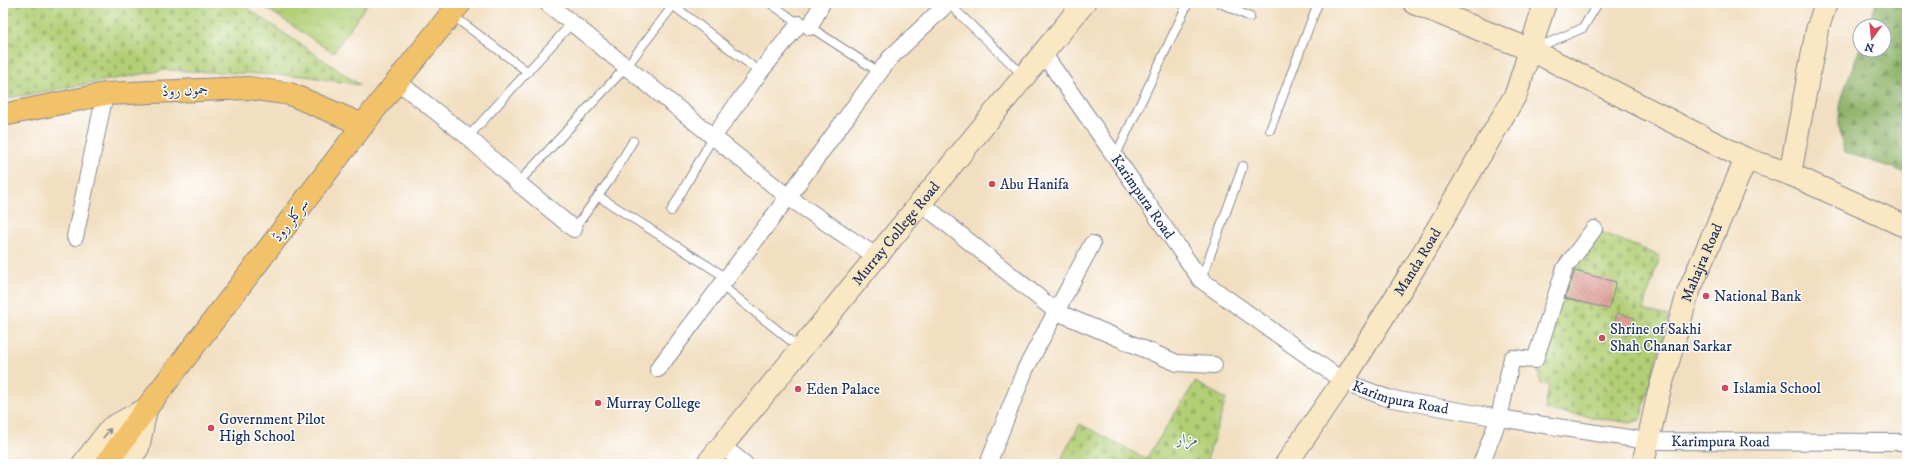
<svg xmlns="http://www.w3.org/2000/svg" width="1910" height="467" font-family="'IM FELL DW Pica',Amiri,serif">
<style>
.grass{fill:url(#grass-tufts);stroke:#667f6a}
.forest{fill:url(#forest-firs);stroke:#547062}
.cemetery{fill:url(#cemetery-stones);stroke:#667f6a}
.building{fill:url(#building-back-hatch)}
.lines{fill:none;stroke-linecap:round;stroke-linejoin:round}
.lane-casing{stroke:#868790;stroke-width:10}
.street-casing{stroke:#868790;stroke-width:18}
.secondary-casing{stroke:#868790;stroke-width:24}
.primary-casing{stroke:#868790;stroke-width:24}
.lane{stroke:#fff;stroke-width:8}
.street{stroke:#fff;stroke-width:16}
.secondary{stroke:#fae7c3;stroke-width:22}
.primary{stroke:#f2c26a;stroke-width:22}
.oneway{stroke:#8a8b90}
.poi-dot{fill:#d1495b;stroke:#fff;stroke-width:1.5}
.labels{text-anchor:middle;stroke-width:3;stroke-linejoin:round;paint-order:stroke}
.street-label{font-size:15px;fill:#1b2f5e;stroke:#fff}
.poi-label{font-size:15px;fill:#1b2f5e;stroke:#fff;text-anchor:start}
.park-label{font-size:15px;fill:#485f65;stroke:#fff}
</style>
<defs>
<pattern id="grass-tufts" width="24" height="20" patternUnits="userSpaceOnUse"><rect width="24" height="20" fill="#b2cf76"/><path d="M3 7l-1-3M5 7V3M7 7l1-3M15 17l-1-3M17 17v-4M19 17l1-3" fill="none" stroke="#98b268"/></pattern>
<pattern id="forest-firs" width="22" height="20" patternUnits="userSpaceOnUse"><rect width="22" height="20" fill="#8db267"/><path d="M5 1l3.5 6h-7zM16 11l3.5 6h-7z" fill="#729158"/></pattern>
<pattern id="cemetery-stones" width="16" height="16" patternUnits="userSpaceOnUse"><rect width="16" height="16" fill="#b2cf76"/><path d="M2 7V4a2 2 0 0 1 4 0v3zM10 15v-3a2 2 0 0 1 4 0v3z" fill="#98b268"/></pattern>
<pattern id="building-back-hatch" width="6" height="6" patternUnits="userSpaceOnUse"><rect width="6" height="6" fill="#e0a098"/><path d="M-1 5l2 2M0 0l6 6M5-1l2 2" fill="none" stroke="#b5837f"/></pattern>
</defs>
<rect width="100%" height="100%" fill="#fff"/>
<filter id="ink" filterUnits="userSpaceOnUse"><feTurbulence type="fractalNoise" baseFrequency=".025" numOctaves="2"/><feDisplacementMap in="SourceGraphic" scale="8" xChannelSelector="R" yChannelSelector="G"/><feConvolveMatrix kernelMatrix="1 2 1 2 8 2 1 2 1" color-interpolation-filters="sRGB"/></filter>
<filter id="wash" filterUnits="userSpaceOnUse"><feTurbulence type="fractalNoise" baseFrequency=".012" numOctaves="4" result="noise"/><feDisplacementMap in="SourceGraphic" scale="16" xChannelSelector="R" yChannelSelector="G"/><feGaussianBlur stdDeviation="0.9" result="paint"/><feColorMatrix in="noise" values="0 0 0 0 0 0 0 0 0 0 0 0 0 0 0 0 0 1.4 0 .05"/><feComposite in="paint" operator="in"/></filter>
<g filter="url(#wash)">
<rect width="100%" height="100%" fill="#f2dfc1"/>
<polygon class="grass" points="259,3 368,3 333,53"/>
<path class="forest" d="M1876,3h31c0,19 2,38 0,57 -2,21 -15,44 0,63v50l-62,-21c-15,-40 1,-66 15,-104v2h24v-24h-16z"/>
<g class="cemetery">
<polygon points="3,3 240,3 360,85 304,76 165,70 3,99"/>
<polygon points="1594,229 1660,256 1643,310 1669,316 1640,420 1631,423 1545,410 1549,385 1541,384 1535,360 1565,268"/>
<polygon points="1195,382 1226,399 1206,464 1060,464 1064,453 1080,424 1146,459"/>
</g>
<g id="blocks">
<g class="building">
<polygon points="1575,271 1616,282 1609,309 1565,298"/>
<polygon points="1617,313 1635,318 1631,334 1613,330"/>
</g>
</g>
</g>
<g filter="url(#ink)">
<use href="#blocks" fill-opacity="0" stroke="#868790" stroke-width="1"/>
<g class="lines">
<defs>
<g id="lane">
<polyline points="670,3 760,72"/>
<polyline points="770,3 799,24 810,27 879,72"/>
<polyline points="948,3 1024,76"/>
<polyline points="1220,3 1250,17"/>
<polyline points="452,15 528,72"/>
<polyline points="1536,48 1583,28 1598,3"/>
<polyline points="1270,130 1318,3"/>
<polyline points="468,137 572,23"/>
<polyline points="1115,157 1188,3"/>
<polyline points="518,183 626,67 675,3"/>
<polyline points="598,196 727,278"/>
<polyline points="671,211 713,137"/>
<polyline points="574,229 609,181 633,141"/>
<polyline points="1201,280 1243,166"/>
<polyline points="721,285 800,348"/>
</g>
<g id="street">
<polyline points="547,3 788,197 877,257"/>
<polyline points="810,27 822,3"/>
<path id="s1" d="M1043,53l158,227 142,101 44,17 112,20 149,23 259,1"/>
<polyline points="397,81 468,137 518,183 574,229"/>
<polyline points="713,137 760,72 799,24"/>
<polyline points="921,203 1057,312 1177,363 1214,365"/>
<polyline points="75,237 105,94"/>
<polyline points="658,369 788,197 890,58 948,3"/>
<polyline points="722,446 745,464"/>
<polyline points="988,464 1025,370 1092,244"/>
<polyline points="1481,464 1499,418 1512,358 1535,360 1565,268 1594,229"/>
</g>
<g id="secondary">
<polyline points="1414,3 1531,50 1746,159 1790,174 1907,227"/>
<polyline points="1790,174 1817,30 1826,3"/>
<polyline points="83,464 111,428 146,409"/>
<polyline points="126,464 138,448 146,409"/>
<path id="s2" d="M707,464l377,-461"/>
<path id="s3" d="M1286,464l57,-83 76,-121 97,-166 29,-91"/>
<path id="s4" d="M1643,464l15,-68 30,-103 58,-134"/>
</g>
<g id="primary">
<polyline points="3,115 105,94 249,88 290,94 363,125"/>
<polyline points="106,464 146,409 375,109 460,3"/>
</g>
</defs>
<use href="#lane" class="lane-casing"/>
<use href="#street" class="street-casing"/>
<use href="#secondary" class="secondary-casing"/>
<use href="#primary" class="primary-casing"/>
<use href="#lane" class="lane"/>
<use href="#street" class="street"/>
<use href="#secondary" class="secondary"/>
<use href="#primary" class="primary"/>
</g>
<defs><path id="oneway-shaft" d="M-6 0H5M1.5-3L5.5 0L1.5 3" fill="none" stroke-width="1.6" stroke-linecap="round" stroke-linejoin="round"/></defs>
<use class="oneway" href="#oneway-shaft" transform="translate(107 433) rotate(-51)"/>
</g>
<g class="poi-dot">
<circle cx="992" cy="184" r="4"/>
<circle cx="1706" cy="296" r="4"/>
<circle cx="1602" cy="338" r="4"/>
<circle cx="1725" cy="388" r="4"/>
<circle cx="798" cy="389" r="4"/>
<circle cx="598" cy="403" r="4"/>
<circle cx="211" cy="428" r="4"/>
</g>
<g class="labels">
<g class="street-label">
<text transform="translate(185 90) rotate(-3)" y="5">جموں روڈ</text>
<text dy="5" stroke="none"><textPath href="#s1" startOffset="175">Karimpura Road</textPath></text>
<text transform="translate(290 220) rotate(-53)" y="5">سرکلر روڈ</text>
<text dy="5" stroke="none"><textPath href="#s2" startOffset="298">Murray College Road</textPath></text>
<text dy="5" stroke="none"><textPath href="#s3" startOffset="241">Manda Road</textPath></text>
<text dy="5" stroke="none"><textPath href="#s4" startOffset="210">Mahajra Road</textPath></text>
<text dy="5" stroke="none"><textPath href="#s1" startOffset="511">Karimpura Road</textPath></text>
<text dy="5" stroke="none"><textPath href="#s1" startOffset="835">Karimpura Road</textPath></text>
</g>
<g class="poi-label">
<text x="1000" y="189">Abu Hanifa</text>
<text x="1714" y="301">National Bank</text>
<text x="1610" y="334">Shrine of Sakhi<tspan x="1610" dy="17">Shah Chanan Sarkar</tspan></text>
<text x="1733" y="393">Islamia School</text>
<text x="806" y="394">Eden Palace</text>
<text x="606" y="408">Murray College</text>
<text x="219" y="424">Government Pilot<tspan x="219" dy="17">High School</tspan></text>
</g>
<g class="park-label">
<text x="1187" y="444">مزار</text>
</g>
</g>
<rect width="1910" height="467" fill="none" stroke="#fff" stroke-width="16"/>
<g transform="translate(1872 38) rotate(195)"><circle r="19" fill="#ffffff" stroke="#a4acbf"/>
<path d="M0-3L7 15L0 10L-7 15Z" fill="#d1495b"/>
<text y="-6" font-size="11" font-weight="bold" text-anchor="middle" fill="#1b2f5e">N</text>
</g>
</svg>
